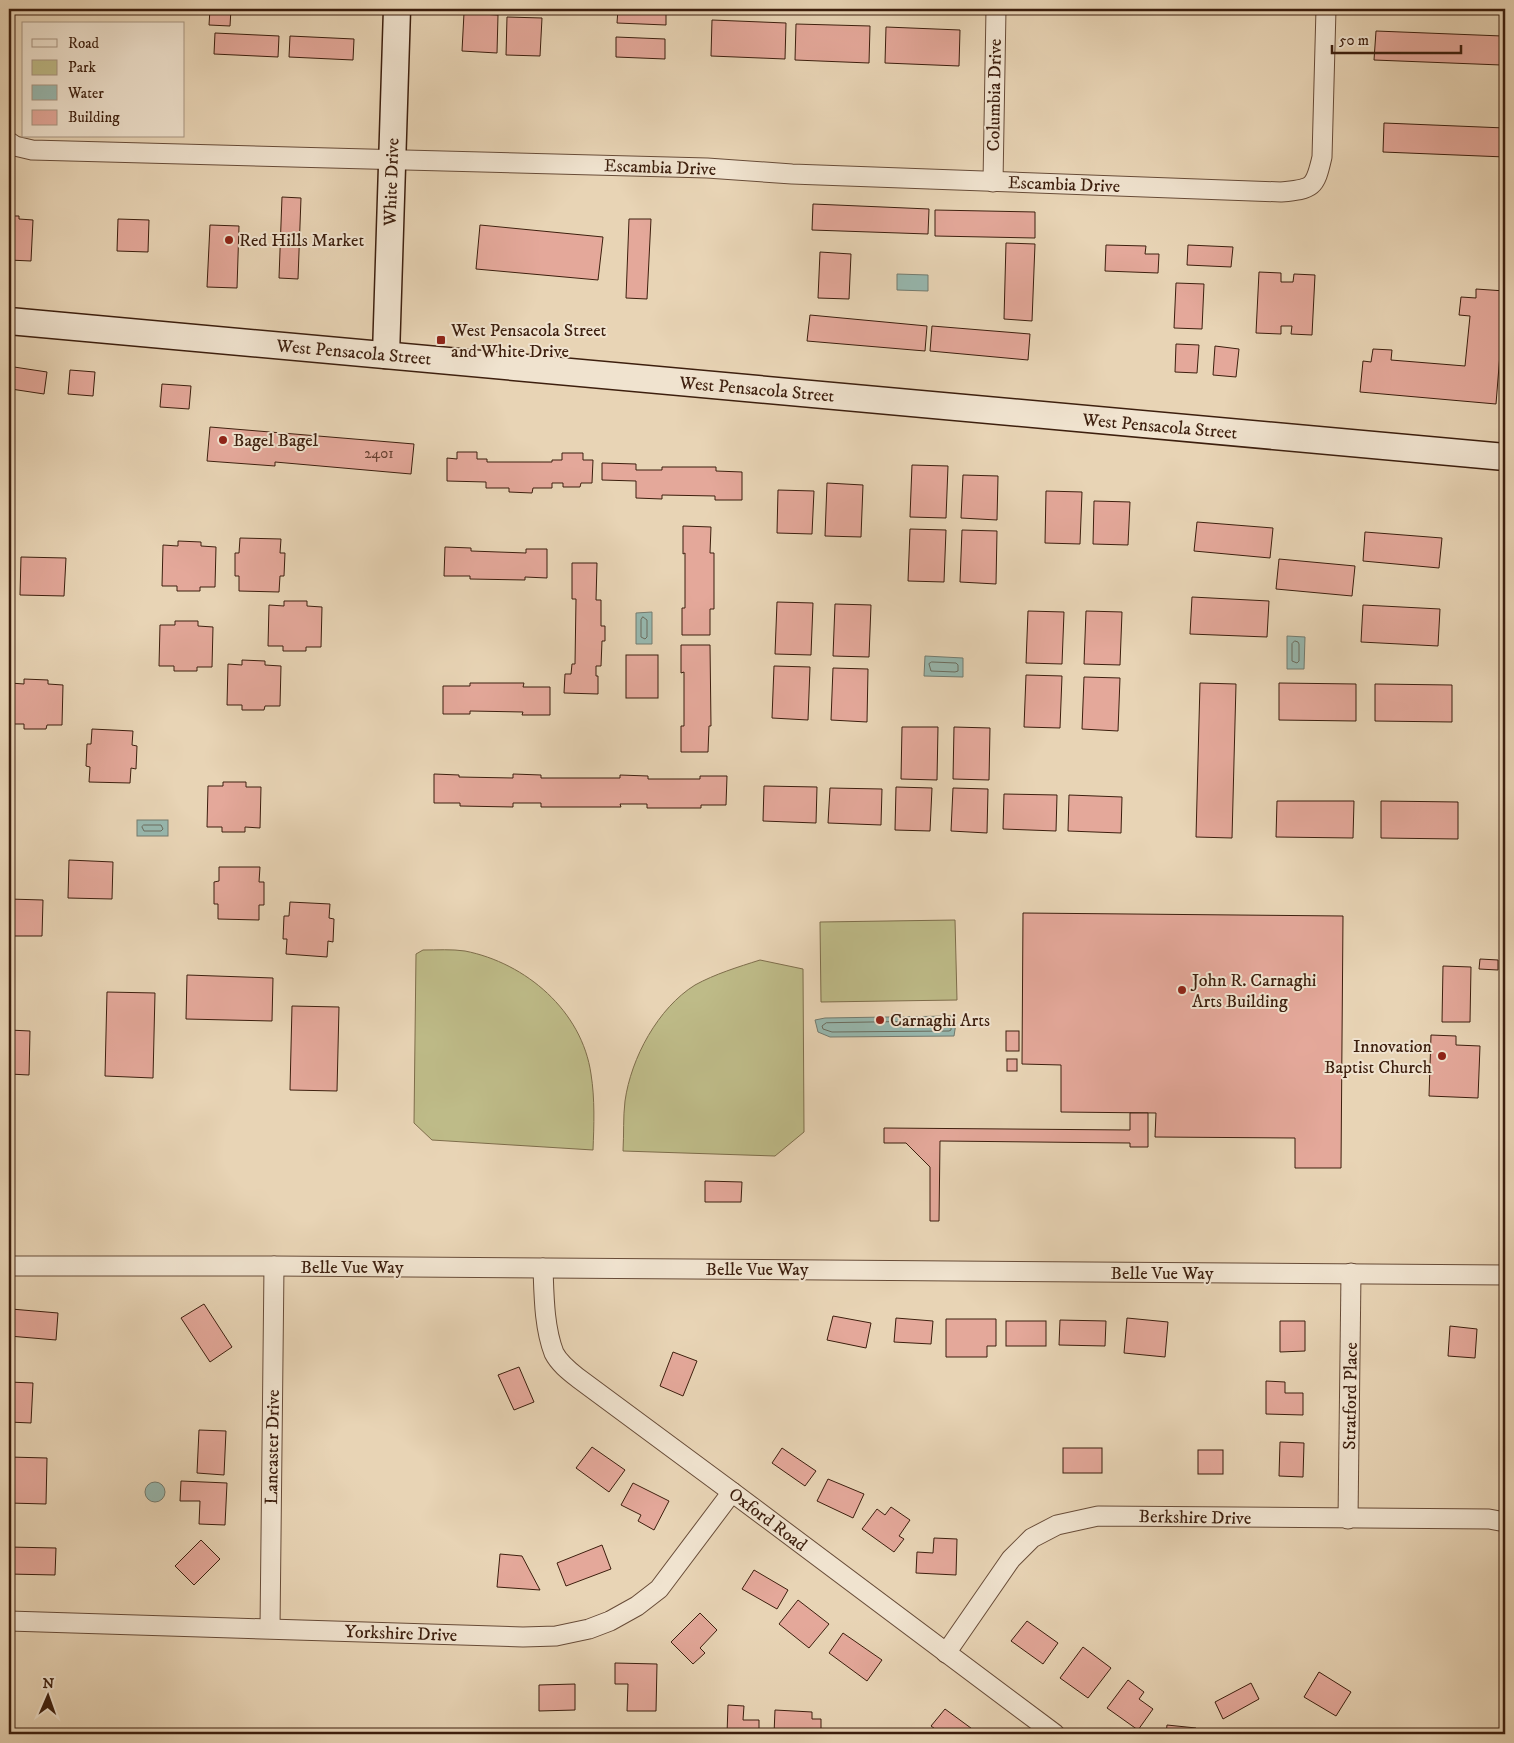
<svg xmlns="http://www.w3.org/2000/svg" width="1514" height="1743" font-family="'IM FELL DW Pica',serif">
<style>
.green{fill:#bebb88;stroke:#7e6d4b}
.water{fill:#97b8af;stroke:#737b6f}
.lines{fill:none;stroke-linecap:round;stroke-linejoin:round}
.shore{stroke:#6a6c5e;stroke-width:1}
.building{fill:#e4a89a;stroke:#3d1f0e}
.street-casing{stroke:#684c38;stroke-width:21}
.secondary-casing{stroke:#3d1f0e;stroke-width:29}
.street{stroke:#f0e3cf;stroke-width:19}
.secondary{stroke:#f0e3cf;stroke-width:26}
.poi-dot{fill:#8f2418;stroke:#f0e3cf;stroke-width:2}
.labels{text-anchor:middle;stroke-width:4;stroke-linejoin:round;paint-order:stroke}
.number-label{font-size:15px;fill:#674131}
.street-label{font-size:18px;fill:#3d1f0e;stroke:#f0e3cf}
.poi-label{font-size:18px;fill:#3d1f0e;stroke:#f0e3cf;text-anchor:start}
</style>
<rect width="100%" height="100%" fill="#e8d4b5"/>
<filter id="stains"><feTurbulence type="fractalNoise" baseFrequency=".004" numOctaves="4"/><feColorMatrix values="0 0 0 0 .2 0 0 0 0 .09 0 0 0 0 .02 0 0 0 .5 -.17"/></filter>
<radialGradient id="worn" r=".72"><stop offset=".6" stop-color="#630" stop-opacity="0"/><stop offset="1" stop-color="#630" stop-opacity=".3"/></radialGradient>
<g class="green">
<polygon points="955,920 957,1000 821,1002 820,922"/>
<path d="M423,950c14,0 29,-1 42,1 61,12 117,60 126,123 4,25 3,51 2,76l-161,-10 -18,-17 2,-169z"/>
<path d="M760,960l43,9 1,163 -29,24 -152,-5c1,-17 0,-34 2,-50 6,-43 33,-93 70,-116 20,-11 43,-18 65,-25z"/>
</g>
<g class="water">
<polygon points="897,274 928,275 928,291 897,290"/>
<polygon points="652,612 652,644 636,644 636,613"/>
<polygon points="1287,636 1305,637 1304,669 1287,669"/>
<polygon points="925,656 963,658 963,677 924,676"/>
<rect x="137" y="820" width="31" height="16"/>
<polygon points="951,1016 956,1023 954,1036 830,1037 818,1032 815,1020 825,1018"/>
<circle cx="155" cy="1492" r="10"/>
</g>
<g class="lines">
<g class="shore">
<polygon points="643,617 647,620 647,637 645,639 641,637 641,620"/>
<polygon points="1295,641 1298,642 1299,644 1299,661 1297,663 1292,661 1292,644"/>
<polygon points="932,662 956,663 958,665 958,671 955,672 931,671 929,664"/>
<polygon points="144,825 161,825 163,829 161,831 144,831 142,827"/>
<polygon points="947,1021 951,1025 951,1030 949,1031 832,1032 823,1029 822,1026 826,1023"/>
</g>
</g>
<g class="building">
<polygon points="210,9 231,9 230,26 209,25"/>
<polygon points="618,9 666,9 666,25 617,23"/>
<polygon points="464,13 498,15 497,53 462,51"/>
<polygon points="507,17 542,18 540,56 506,55"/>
<polygon points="712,20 786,23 785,59 711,56"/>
<polygon points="796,24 870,26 869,63 795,60"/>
<polygon points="886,27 960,30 959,66 885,63"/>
<polygon points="1376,31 1502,36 1501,65 1374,60"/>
<polygon points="215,33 279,36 278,57 214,54"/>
<polygon points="290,36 354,39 353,60 289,57"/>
<polygon points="616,37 665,39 665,59 616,57"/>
<polygon points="1384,123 1505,128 1505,157 1383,152"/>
<polygon points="282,197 301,198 298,279 279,278"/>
<polygon points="813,204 929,209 928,234 812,230"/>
<polygon points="935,210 1035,212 1035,238 935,236"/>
<polygon points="9,216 19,216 19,219 33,220 31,261 9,260"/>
<polygon points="118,219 149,220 148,252 117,251"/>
<polygon points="629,219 651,219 647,299 626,298"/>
<polygon points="210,225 239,226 237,288 207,287"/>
<polygon points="480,225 603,237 598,280 476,269"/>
<polygon points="1006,243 1035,244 1032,321 1004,319"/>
<polygon points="1106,245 1146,246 1145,254 1159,254 1158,273 1105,271"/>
<polygon points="1188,245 1233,247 1231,267 1187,265"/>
<polygon points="820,252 851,254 849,299 818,298"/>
<polygon points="1259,272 1281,273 1281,282 1293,282 1294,274 1315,275 1312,335 1291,334 1292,326 1281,326 1281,334 1256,333"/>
<polygon points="1176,283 1204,284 1202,329 1174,328"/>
<polygon points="1476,289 1505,291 1496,404 1360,392 1363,361 1371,362 1373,349 1392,350 1391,360 1465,366 1470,316 1459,315 1461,297 1476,298"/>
<polygon points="810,315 927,326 925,351 807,341"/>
<polygon points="932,326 1030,334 1028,360 930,351"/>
<polygon points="1176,344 1199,345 1197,373 1175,372"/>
<polygon points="1215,346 1239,349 1236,377 1213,375"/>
<polygon points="14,367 47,372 44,394 11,389"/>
<polygon points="70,370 95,372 93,396 68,394"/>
<polygon points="162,384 191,386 189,409 160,407"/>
<polygon points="210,427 414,444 411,474 275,462 275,466 207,461"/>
<polygon points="457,452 477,452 477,459 487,459 487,462 552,462 552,460 562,460 562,453 583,453 583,460 593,460 592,483 581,483 580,487 563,487 563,483 552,483 552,488 533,488 532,493 509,492 509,488 486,488 486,482 447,481 447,458 457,459"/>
<polygon points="602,463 636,464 636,470 662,470 662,467 716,467 716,471 742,472 742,500 715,500 715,496 662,495 662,499 636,498 636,481 602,480"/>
<polygon points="912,465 948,466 946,518 910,517"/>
<polygon points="963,475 998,476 997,520 961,518"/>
<polygon points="827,483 863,485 861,537 825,536"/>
<polygon points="778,490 814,491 812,534 777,533"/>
<polygon points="1046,491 1082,492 1080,544 1045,543"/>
<polygon points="1094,501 1130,502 1128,545 1093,544"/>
<polygon points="1197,522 1273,528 1270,558 1194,551"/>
<polygon points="683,526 711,527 710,553 714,553 714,609 710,609 710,635 682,635 682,608 685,608 685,553 683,554"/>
<polygon points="910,529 946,530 944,582 908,581"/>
<polygon points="962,530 997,531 996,584 960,582"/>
<polygon points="1365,532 1442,538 1439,568 1363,561"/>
<polygon points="240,538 281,539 280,553 285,553 284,576 280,576 279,592 239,591 239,576 235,576 235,553 239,553"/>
<polygon points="178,541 201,542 201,546 216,547 215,587 200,587 200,591 177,591 177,586 162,586 163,545 178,546"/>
<polygon points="445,547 471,548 471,551 526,553 526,549 547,549 547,578 525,577 525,580 470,579 470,576 444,576"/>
<polygon points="21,557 66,558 64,596 20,595"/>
<polygon points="1279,559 1355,566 1352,596 1276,589"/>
<polygon points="572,563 597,563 596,600 601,600 601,626 605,626 605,641 602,641 601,666 596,666 596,676 598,676 598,694 564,693 565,674 571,674 572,664 575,664 576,599 572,599"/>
<polygon points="1192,597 1269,601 1267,637 1190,634"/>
<polygon points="284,601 307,601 307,606 322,607 321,647 306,647 306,651 283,651 283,646 268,646 269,605 284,606"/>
<polygon points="777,602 813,603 811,655 775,654"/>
<polygon points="835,604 871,605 869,657 833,656"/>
<polygon points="1363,605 1440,609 1438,646 1361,642"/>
<polygon points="1028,611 1064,612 1062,664 1026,663"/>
<polygon points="1086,611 1122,612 1120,665 1084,664"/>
<polygon points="175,621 198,621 198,626 213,627 212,667 197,667 197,671 174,671 174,666 159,666 160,625 175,625"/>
<polygon points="681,645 710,645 711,726 709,726 708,752 681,752 681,726 684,726 684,672 681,673"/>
<rect x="626" y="655" width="32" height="43"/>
<polygon points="242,660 265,661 265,665 281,666 280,706 265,706 264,710 242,710 242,705 227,705 228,664 242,665"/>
<polygon points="774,666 810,667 808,720 772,718"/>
<polygon points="833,668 868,669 867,722 831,720"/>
<polygon points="1026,675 1062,676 1060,728 1024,727"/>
<polygon points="1084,677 1120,678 1118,731 1082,729"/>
<polygon points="24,679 48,680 48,684 63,685 62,725 47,725 46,729 24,729 24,724 9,724 10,683 24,684"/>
<polygon points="470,683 524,683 523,687 550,687 550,715 522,715 523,712 470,711 470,714 443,714 443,686 470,686"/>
<polygon points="1200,683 1236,684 1232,838 1196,837"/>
<polygon points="1279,683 1356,684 1356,721 1279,720"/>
<polygon points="1375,684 1452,685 1452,722 1375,721"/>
<polygon points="902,727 938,727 937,780 901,779"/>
<polygon points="954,727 990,728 989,780 953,779"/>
<polygon points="92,729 133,731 132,745 137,746 136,769 131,768 130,783 89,782 90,767 86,766 87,744 91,744"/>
<polygon points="434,774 459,775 459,777 513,778 513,774 541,775 541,778 620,778 620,775 648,776 648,779 700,779 700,776 727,776 726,805 701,805 701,808 647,808 647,804 620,804 621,807 541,807 541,803 513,803 513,807 460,806 460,803 434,803"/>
<polygon points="223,782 246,782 246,787 261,787 260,828 245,827 245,832 222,832 222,827 207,827 208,786 223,786"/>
<polygon points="764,786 817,787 816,823 763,821"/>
<polygon points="896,787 932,788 930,831 895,830"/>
<polygon points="830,788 882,789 881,825 828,823"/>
<polygon points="953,788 988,789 987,833 951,831"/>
<polygon points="1004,794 1057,795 1056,831 1003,829"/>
<polygon points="1069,795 1122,797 1121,833 1068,831"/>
<polygon points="1277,801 1354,801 1353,838 1276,837"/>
<polygon points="1381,801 1458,802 1458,839 1381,838"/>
<polygon points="69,860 113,862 112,899 68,898"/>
<polygon points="219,867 260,867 259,882 264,882 264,905 259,905 259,920 218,919 218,904 214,904 214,882 219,881"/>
<polygon points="9,899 43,900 42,936 9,936"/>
<polygon points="290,902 330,904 329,918 334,919 333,942 328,941 327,957 286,954 287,939 283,939 284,916 289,916"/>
<polygon points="1023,913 1343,916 1341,1168 1295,1168 1295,1138 1155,1137 1156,1113 1061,1112 1061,1065 1022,1064"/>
<polygon points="1480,959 1498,960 1498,970 1479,969"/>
<polygon points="1443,966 1471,967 1470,1022 1442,1022"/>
<polygon points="187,975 273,978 272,1021 186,1019"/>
<polygon points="107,992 155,993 153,1078 105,1076"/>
<polygon points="292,1006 339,1007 337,1091 290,1090"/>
<polygon points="9,1030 30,1031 29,1075 9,1074"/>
<rect x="1006" y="1031" width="13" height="20"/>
<polygon points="1431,1035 1456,1036 1456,1045 1480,1046 1478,1098 1429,1096"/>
<rect x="1007" y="1059" width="10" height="12"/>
<polygon points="1130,1113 1148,1113 1148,1147 1130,1147 1130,1143 940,1141 939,1221 930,1221 930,1167 906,1143 884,1143 884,1128 1130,1130"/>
<polygon points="705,1181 742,1182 741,1202 705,1202"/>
<polygon points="204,1304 232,1347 210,1362 181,1318"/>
<polygon points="11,1309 58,1313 56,1340 9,1336"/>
<polygon points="833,1316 871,1323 866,1348 827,1340"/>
<polygon points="896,1318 933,1321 931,1344 894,1342"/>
<polygon points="1127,1318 1168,1322 1165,1357 1124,1353"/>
<polygon points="946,1319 996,1319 996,1346 987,1346 987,1357 946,1357"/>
<polygon points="1060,1320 1106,1321 1105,1346 1059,1345"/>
<rect x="1006" y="1321" width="40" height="25"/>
<polygon points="1280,1321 1305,1321 1305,1351 1280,1352"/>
<polygon points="1450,1326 1477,1329 1475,1358 1448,1356"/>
<polygon points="673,1352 697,1361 683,1396 660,1386"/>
<polygon points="519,1367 534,1402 514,1410 498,1375"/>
<polygon points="1266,1381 1285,1382 1285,1393 1303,1393 1303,1415 1266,1414"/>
<polygon points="9,1382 33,1383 31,1423 9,1422"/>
<polygon points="199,1430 226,1431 224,1475 197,1473"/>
<polygon points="1280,1442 1304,1443 1303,1477 1279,1476"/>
<polygon points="592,1447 625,1470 609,1492 576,1468"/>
<polygon points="782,1448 816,1471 805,1486 772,1463"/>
<rect x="1063" y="1448" width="39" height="25"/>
<rect x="1198" y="1450" width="25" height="24"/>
<polygon points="9,1457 47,1458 46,1504 9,1503"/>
<polygon points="828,1479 864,1494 853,1518 817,1501"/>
<polygon points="181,1481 227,1483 225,1525 199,1524 200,1501 180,1501"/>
<polygon points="633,1483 669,1501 654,1530 638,1521 641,1515 621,1505"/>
<polygon points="891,1507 910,1520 899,1536 904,1539 894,1552 862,1529 877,1509 885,1515"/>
<polygon points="934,1538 957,1539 956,1575 916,1573 917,1552 933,1553"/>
<polygon points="201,1540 220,1559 194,1585 175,1566"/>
<polygon points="602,1545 611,1569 566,1586 557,1563"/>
<polygon points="9,1547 56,1548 55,1575 9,1574"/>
<polygon points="500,1554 522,1556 540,1590 497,1587"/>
<polygon points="754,1570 788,1590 777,1609 742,1589"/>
<polygon points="798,1600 829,1624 809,1648 779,1624"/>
<polygon points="700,1613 717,1630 700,1648 705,1653 693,1664 671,1642"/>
<polygon points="1027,1621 1058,1643 1043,1664 1011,1641"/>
<polygon points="843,1633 882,1660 867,1681 829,1653"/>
<polygon points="1083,1647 1111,1668 1088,1698 1060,1678"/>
<polygon points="615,1663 657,1664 656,1711 627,1711 628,1684 615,1684"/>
<polygon points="1319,1672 1351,1692 1336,1716 1304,1697"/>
<polygon points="1128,1680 1144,1692 1139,1699 1153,1709 1138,1730 1107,1708"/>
<polygon points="1251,1683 1259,1699 1223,1719 1215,1702"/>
<polygon points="575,1684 575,1710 539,1711 539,1685"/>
<polygon points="728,1705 744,1706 743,1720 759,1720 759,1734 727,1734"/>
<polygon points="945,1709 979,1734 942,1734 931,1726"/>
<polygon points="775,1710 812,1712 812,1719 821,1719 821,1734 774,1734"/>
<polygon points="1167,1725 1196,1728 1196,1734 1166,1734"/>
</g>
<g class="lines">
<defs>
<g id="street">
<path d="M9,142l6,4 17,4 675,18 85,6 489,18c32,-3 34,-4 41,-35l4,-148"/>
<polyline points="993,182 996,9"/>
<polyline points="9,1266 274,1266 1505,1275"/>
<path d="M543,1268c1,27 1,59 11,85 5,10 15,18 24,25l154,114 323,242"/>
<polyline points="1348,1519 1351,1273"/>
<polyline points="9,1621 523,1637 556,1636 589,1629 610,1621 637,1606 659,1589 732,1492"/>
<polyline points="270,1628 274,1266"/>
<polyline points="946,1653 1011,1559 1032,1538 1057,1525 1098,1516 1489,1519 1505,1522"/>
</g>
<g id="secondary">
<polyline points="9,321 1505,457"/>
<polyline points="386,355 397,9"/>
</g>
</defs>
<use href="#street" class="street-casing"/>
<use href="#secondary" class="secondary-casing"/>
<use href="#street" class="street"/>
<use href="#secondary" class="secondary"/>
</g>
<g class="poi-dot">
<circle cx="229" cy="240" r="5"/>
<rect x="436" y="335" width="10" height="10" rx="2.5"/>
<circle cx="223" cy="440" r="5"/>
<circle cx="1182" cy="990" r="5"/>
<circle cx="880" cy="1020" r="5"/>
<circle cx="1442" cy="1056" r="5"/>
</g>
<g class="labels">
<g class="number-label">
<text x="379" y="458">2401</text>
</g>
<g class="street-label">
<text transform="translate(994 95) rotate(-89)" y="6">Columbia Drive</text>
<text transform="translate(660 167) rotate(2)" y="6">Escambia Drive</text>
<text transform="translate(391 182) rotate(-88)" y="6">White Drive</text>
<text transform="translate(1064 184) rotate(2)" y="6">Escambia Drive</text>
<text transform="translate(354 352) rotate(5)" y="6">West Pensacola Street</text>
<text transform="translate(757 389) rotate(5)" y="6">West Pensacola Street</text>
<text transform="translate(1160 426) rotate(5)" y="6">West Pensacola Street</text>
<text x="352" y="1273">Belle Vue Way</text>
<text x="757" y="1275">Belle Vue Way</text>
<text x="1162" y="1279">Belle Vue Way</text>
<text transform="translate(1350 1396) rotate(-89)" y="6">Stratford Place</text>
<text transform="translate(272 1447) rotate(-89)" y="6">Lancaster Drive</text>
<text transform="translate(1195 1517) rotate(1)" y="6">Berkshire Drive</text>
<text transform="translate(768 1519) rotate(37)" y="6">Oxford Road</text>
<text transform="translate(401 1633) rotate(2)" y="6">Yorkshire Drive</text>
</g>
<g class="poi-label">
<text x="239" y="246">Red Hills Market</text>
<text x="451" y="336">West Pensacola Street<tspan x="451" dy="21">and White Drive</tspan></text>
<text x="233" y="446">Bagel Bagel</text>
<text x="1192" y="986">John R. Carnaghi<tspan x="1192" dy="21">Arts Building</tspan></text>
<text x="890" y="1026">Carnaghi Arts</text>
<text x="1432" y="1052" text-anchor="end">Innovation<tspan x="1432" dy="21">Baptist Church</tspan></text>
</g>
</g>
<rect width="1514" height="1743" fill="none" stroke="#e8d4b5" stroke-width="30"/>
<rect x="10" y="10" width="1494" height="1723" fill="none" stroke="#3d1f0e" stroke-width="2.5"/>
<rect x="15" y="15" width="1484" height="1713" fill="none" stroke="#3d1f0e"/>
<rect x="22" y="22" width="162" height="115" fill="#f0e3cf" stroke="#a89582"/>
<rect x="32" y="39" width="25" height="8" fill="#f0e3cf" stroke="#a89582"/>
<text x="68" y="48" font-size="15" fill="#3d1f0e">Road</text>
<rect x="32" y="60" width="25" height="15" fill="#bebb88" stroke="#a89582"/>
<text x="68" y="72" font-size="15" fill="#3d1f0e">Park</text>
<rect x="32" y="85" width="25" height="15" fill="#97b8af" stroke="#a89582"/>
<text x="68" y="98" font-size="15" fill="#3d1f0e">Water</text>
<rect x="32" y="110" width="25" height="15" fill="#e4a89a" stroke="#a89582"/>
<text x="68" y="122" font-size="15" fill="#3d1f0e">Building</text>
<g transform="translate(48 1696) rotate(2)" stroke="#f0e3cf" stroke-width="4" paint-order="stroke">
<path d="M0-4L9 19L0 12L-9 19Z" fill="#3d1f0e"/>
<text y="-8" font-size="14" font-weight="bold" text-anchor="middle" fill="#3d1f0e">N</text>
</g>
<path d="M1332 45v8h129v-8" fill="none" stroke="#3d1f0e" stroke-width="2.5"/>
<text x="1339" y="45" font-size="15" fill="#3d1f0e" stroke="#f0e3cf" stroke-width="4" paint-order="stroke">50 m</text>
<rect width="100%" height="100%" filter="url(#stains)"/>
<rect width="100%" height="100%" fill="url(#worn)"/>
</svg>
